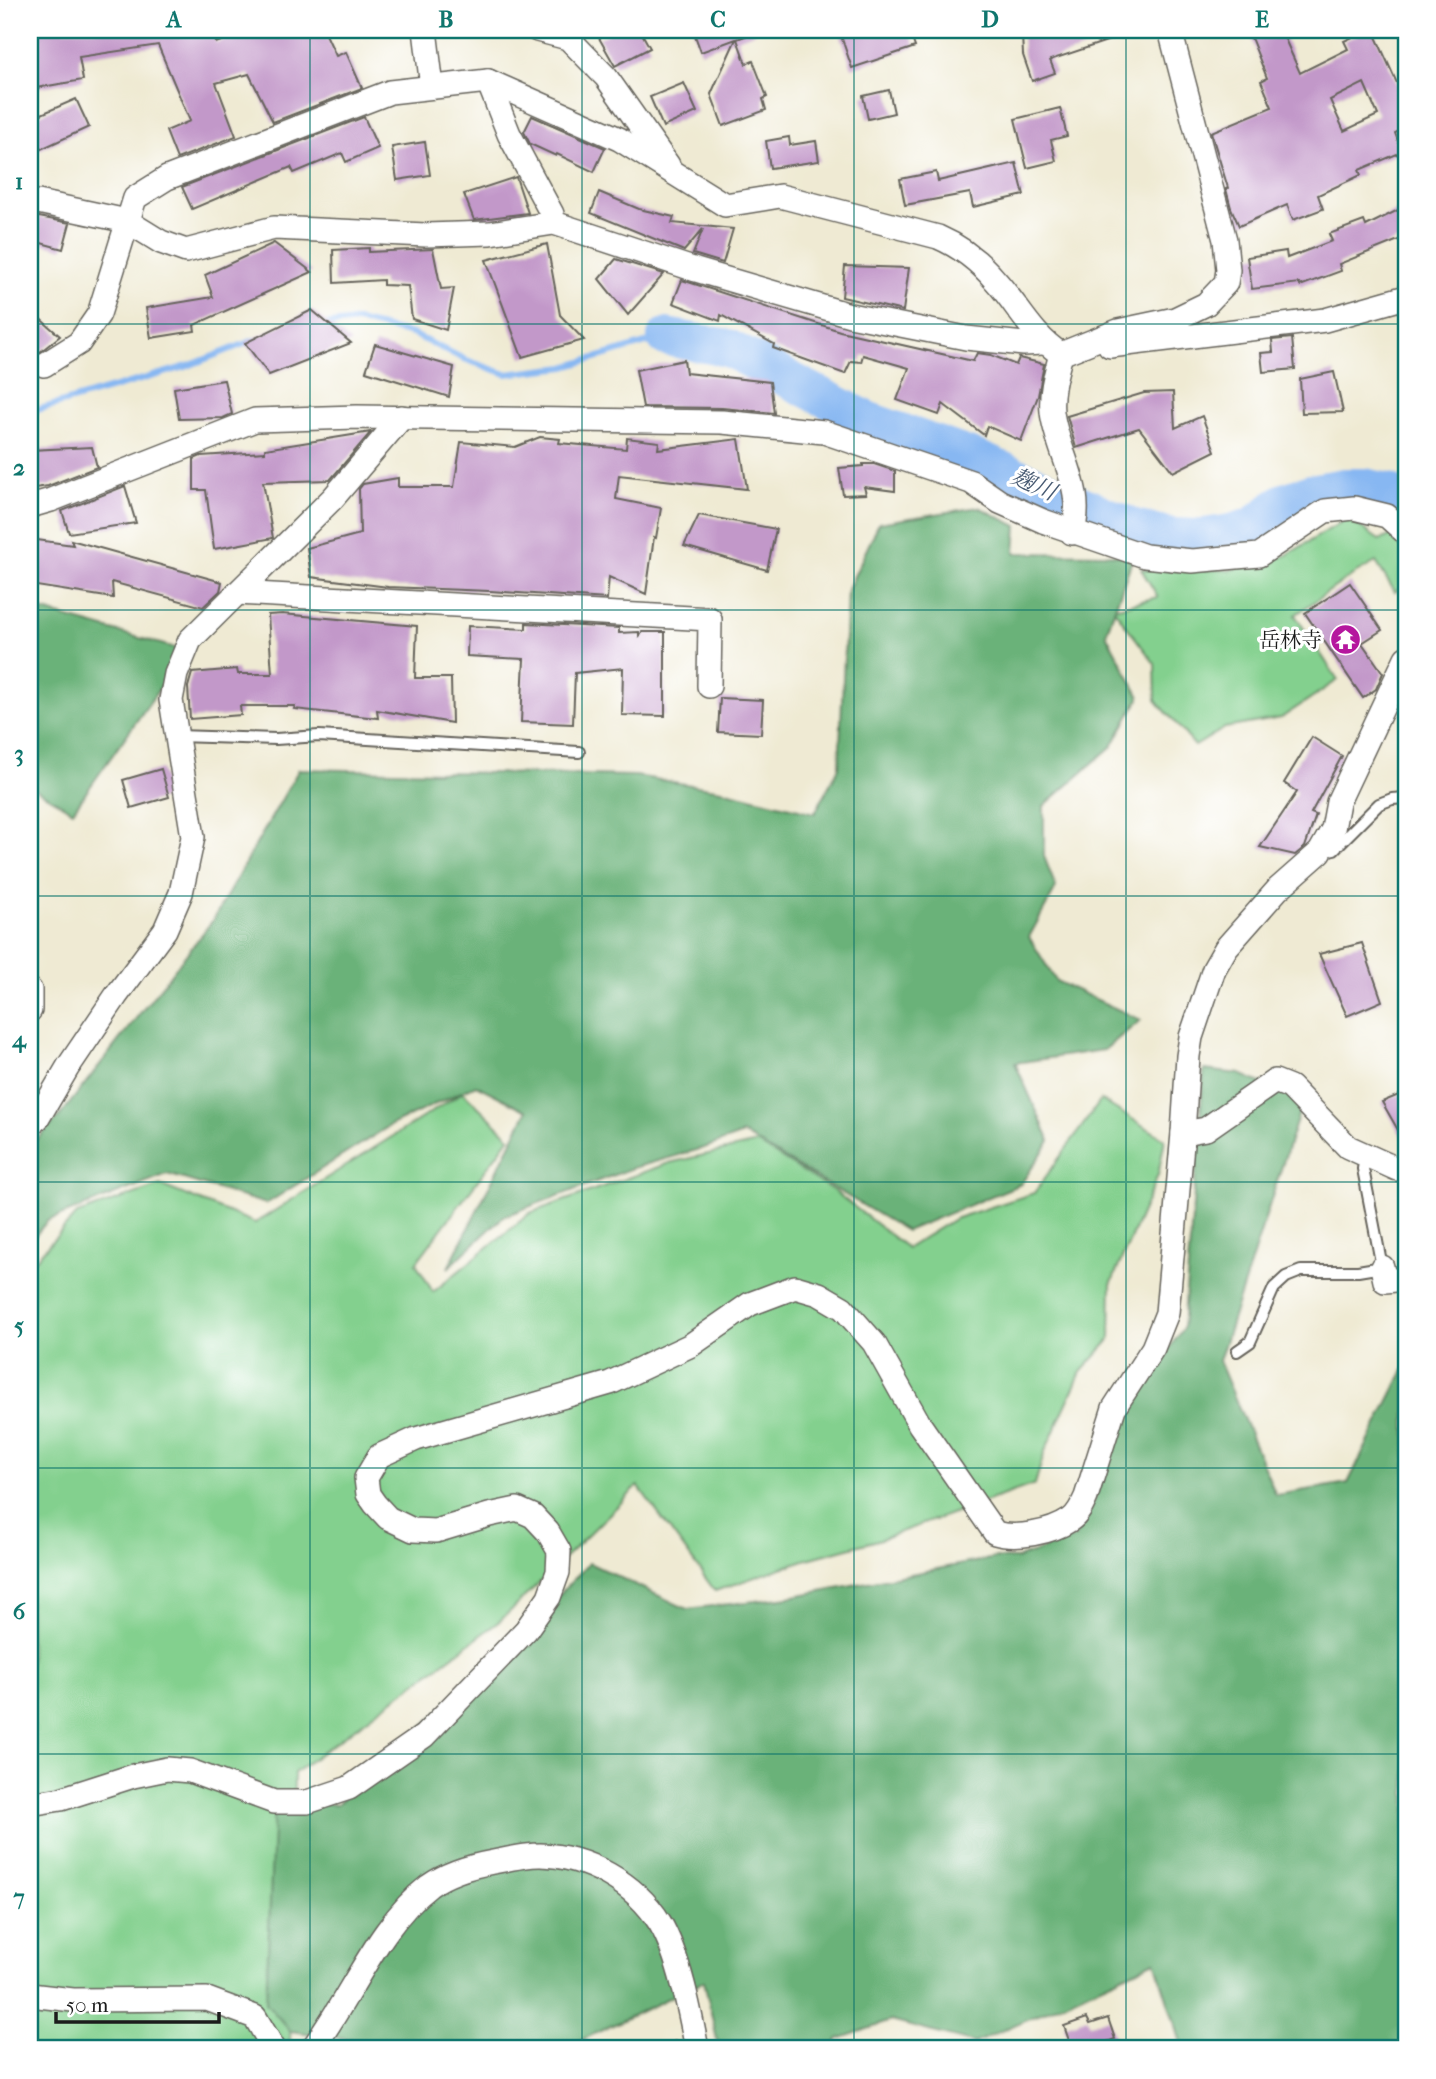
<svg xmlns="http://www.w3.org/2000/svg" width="1436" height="2079" font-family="'IM FELL French Canon','Noto Serif JP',serif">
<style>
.green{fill:#83d08e;stroke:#507655;stroke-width:2}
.forest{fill:#6ab279;stroke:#43674a;stroke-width:2}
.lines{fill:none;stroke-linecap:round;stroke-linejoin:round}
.stream{stroke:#87b7f2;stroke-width:6}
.river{stroke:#87b7f2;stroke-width:38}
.building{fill:#c298c9;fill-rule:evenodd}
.lane-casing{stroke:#66645c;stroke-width:14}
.street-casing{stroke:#66645c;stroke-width:26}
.path{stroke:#66645c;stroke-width:3.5;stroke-dasharray:5 5;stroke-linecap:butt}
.lane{stroke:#fff;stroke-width:10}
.street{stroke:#fff;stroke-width:23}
.grid{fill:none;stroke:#0f766e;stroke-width:2;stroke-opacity:0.55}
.labels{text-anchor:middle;stroke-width:6;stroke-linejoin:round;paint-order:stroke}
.poi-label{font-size:21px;fill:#1c1c1c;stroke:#fff;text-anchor:end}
.water-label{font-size:23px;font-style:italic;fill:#475a72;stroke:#fff}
.neatline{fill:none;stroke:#0f766e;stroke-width:2.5}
.grid-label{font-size:23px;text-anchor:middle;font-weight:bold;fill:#0f766e}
</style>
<rect width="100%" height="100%" fill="#fff"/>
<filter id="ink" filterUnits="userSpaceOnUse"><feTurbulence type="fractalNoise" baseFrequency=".0143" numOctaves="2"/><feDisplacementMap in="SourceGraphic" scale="14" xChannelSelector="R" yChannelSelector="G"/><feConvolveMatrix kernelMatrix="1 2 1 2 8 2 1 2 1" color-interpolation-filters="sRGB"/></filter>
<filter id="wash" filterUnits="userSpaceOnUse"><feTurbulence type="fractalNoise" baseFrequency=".00686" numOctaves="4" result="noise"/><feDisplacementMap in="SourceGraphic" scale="28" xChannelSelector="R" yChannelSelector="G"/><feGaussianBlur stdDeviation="1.57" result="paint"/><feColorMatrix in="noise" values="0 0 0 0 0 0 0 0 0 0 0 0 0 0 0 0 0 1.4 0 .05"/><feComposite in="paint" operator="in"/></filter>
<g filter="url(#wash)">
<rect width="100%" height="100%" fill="#efead3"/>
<g class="green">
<polygon points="1348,518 1379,540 1394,535 1406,550 1406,585 1395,592 1376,562 1351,576 1295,615 1338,680 1281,718 1225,728 1195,746 1156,700 1155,664 1113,608 1158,597 1141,569 1229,570 1285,556"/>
<polygon points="463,1092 510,1137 416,1263 433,1292 530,1213 669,1163 757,1143 834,1191 907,1248 954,1219 1034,1193 1101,1100 1165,1139 1158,1175 1111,1284 1110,1340 1081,1372 1045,1451 1035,1484 878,1540 804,1560 715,1591 638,1486 501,1620 294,1773 290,2049 30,2049 30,1265 77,1214 160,1185 255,1223"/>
</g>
<g class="forest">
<polygon points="979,507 1017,526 1015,553 1108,554 1133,557 1106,634 1140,697 1112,746 1044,806 1044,856 1056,888 1029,937 1056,981 1141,1020 1104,1050 1015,1063 1050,1141 1021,1184 906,1231 743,1134 704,1148 633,1168 504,1216 448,1268 527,1111 476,1085 391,1125 266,1204 167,1174 47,1221 30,1242 30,1146 59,1117 213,920 299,769 636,776 722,790 815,813 839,767 847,591 879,523"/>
<polygon points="30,607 186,651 73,811 30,786"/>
<polygon points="1204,1070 1240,1074 1303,1101 1219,1361 1276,1495 1348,1483 1406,1366 1406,2049 1183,2049 1155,1961 975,2043 891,2021 838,2039 835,2049 719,2049 704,1981 563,2049 428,2049 290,2031 266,2003 274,1802 337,1804 506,1651 589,1563 687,1609 789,1597 995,1558 1016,1559 1075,1537 1089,1513 1126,1412 1183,1328"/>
</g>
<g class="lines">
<g class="stream">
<polyline points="323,325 357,321 412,334 464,359 506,374 565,367 666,337"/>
<polyline points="30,412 188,366 254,340"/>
</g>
<polyline class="river" points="666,337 728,348 869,421 979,460 1134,528 1172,537 1198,538 1231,533 1253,526 1284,502 1311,493 1344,487 1365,487 1389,492 1406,505"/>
</g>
<g id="blocks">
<g class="building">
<polygon points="30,30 213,30 216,43 252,30 324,30 336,56 346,52 362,88 273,122 249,74 216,83 236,136 177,159 166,131 190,121 158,45 79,57 83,80 30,89"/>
<polygon points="616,30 640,30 650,48 615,66 599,38"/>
<polygon points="693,30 756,30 756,32 737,39 746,64 753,61 767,97 763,99 766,110 723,126 711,94 736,39 701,52"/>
<polygon points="859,30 909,30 915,47 852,68 841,36"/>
<polygon points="1034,30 1128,30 1128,34 1050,60 1055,73 1032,81 1023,55 1022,34"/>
<path d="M1248,30h33l19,43 48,-24 -4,-8 24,-11h5l33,73v25l-11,5 7,19 -43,18 2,5 -43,20 5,14 -30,11 -6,-15 -48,21 -8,-18 -5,-19 2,-1 -17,-56 61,-25 -11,-26 6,-3zM1364,83l14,32 -34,16 -14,-31z"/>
<polygon points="684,83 697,112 663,127 650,97"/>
<polygon points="889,90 894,113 868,119 863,96"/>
<polygon points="76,99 89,127 39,150 30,130 30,119"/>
<polygon points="1060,108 1067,136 1051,140 1056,161 1027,168 1015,119"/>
<polygon points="532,116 605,148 594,172 557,154 556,156 530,144 524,132"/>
<polygon points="364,117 378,148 346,162 342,153 294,173 291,167 192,209 182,187"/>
<polygon points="789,137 790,145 816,141 819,161 770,168 766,141"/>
<polygon points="425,142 430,175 397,180 392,147"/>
<polygon points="1016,163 1024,195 973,207 970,193 905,205 900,179 936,172 938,181"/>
<polygon points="516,177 528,213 474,220 464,194"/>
<polygon points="599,192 639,209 674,217 672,223 733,229 723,263 693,254 703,229 684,251 591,213"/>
<polygon points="1406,206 1406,237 1339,264 1341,271 1300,286 1299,283 1252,289 1247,257 1286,251 1287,258 1332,241 1329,234 1364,221 1366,226"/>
<polygon points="39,217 70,223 63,249 30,240 33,218"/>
<polygon points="274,243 312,272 194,325 195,331 151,338 146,308 213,297 205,275"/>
<polygon points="547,244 560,315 584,340 522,357 486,260"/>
<polygon points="369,248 369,252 433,249 441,289 454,288 446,330 412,319 408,286 383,285 383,280 334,283 333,250"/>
<polygon points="616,259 664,274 628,315 599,279"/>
<polygon points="845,266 909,268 903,311 842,297"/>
<polygon points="682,280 840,331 973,361 977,353 991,355 1016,365 1019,358 1044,364 1038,396 1021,441 987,426 984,435 943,404 939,415 897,400 909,368 863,355 861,362 851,361 845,374 773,348 774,344 721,315 720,321 673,303"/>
<polygon points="30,310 60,336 30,360"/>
<polygon points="312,310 351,343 269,375 245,343"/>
<polygon points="1292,338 1295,369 1263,372 1261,353 1273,352 1272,340"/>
<polygon points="375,344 454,367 449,397 366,371"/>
<polygon points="684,360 686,373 770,382 774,413 722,408 643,407 636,370"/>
<polygon points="1334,372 1343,412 1302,413 1300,379"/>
<polygon points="224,380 232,414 223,418 179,419 174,388"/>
<polygon points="1173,392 1175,428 1202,416 1215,451 1173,472 1139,428 1076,448 1067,416 1144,393"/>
<polygon points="371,432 330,480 263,482 273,538 214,549 206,490 194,490 194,459 201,456 265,452 265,449"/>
<polygon points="540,437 560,439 559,443 626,449 627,438 659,442 658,449 739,439 747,489 619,475 616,499 661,508 656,538 654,537 646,594 609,577 607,599 490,591 388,587 311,577 307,548 360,534 359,489 363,484 398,478 398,487 454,487 461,442 515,447"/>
<polygon points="92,447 97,467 48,486 35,488 30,450"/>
<polygon points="863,464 874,464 895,471 895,491 864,487 866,494 843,495 839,468 863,466"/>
<polygon points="125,486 136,523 69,533 62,511"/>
<polygon points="699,515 776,529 767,570 684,546"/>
<polygon points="30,539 73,545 71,540 222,582 220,591 203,607 112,582 113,598 30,585"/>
<polygon points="1350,583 1382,630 1362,643 1383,673 1376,689 1363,698 1305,613"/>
<polygon points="282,614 417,626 415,678 451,678 452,723 377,710 378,718 294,709 295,706 240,706 241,715 190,719 188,687 192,673 237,669 238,674 272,674 268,615"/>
<polygon points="526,623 619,628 619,633 639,632 639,638 642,632 665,632 665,716 622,715 623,668 575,673 573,724 521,722 524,659 467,656 468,626 526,629"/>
<polygon points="720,698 763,700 761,734 718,732"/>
<polygon points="1312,737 1342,756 1311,813 1316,815 1305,847 1295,855 1260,847 1297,792 1284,783"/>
<polygon points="161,769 169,797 131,808 123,780"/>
<polygon points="1362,943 1382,1001 1347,1016 1319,954"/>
<polygon points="1406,1092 1406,1144 1382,1102"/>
<polygon points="1087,2018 1090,2024 1108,2018 1115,2039 1088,2049 1072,2049 1064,2026"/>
</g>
</g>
</g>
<g filter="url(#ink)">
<use href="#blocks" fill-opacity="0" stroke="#66645c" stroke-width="2"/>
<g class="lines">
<defs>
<g id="lane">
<polyline points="177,736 276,739 319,736 579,752"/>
<polyline points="1324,851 1334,849 1379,804 1392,799 1406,798"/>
<polyline points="1237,1351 1250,1342 1274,1288 1286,1277 1301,1271 1358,1271 1382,1267 1363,1169 1365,1155"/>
</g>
<g id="street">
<polyline points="425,30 432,87"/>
<polyline points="537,30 568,38 606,77 668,165"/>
<polyline points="488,81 509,134 552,214 554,223"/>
<polyline points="30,205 38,202 127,221 161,242 186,251 274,228 426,235 490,233 554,223 696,270 850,315 966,338 1024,344 1043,343"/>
<polyline points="1110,346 1325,320 1406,297"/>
<polyline points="1061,354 1118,331 1175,319 1206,304 1226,283 1228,270 1225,240 1170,30"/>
<path d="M1061,354c-5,19 -11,38 -9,58 5,41 35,79 20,121"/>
<path d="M44,365l35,-22 20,-29 36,-116 32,-20 223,-86 98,-11 131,58 106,66 55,-9 158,41c23,10 41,24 57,43 23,25 36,55 66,74"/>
<polyline points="30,506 51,500 255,420 357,417 722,422 824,432 971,482 1000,502 1043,521 1145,556 1192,561 1259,555 1325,511 1354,508 1387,516 1406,533"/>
<polyline points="237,593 710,619 709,686"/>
<polyline points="30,990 30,1010"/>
<polyline points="30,1124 38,1118 68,1067 116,996 165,930 181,893 193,837 171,700 176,674 190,640 333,498 402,417"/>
<polyline points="1183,1133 1206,1129 1275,1081 1290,1087 1348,1147 1397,1169 1406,1168"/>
<polyline points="1382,1267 1385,1281 1406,1279"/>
<path d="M30,1804l31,-5 72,-23 34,-7 23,2 84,31h33l42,-14 75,-52 102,-106 23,-33 9,-25 1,-21 -11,-19 -15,-16 -16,-7 -28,6 -53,16 -23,-1 -25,-12 -13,-14 -7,-10 -2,-16 13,-22 37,-17 194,-56 81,-38 59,-41 45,-17 24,7 24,14 31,35 46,82 75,108c21,6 56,0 75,-13 8,-5 12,-14 16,-23l28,-89 39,-60 14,-35 16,-180 5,-77 3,-19 23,-68 12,-21 52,-59 42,-37 13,-23 5,-27 68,-144"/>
<polyline points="30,1995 73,2000 207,1999 255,2017 274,2049"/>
<path d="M312,2049c38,-50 66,-124 117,-163 18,-13 42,-20 64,-24 15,-3 32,-7 47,-7 47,1 95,28 120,68 19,32 30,89 37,126"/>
</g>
</defs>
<use href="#lane" class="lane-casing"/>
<use href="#street" class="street-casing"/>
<polyline class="path" points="642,2049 676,2042"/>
<use href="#lane" class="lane"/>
<use href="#street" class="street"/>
</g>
</g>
<path class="grid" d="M310,30v2019M582,30v2019M854,30v2019M1126,30v2019M30,324h1376M30,610h1376M30,896h1376M30,1182h1376M30,1468h1376M30,1754h1376"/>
<defs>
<symbol id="temple-disc" viewBox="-11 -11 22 22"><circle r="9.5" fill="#b5179e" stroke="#fff"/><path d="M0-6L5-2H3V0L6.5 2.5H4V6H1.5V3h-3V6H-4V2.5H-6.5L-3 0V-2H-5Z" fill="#fff"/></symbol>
</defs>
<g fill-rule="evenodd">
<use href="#temple-disc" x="1328" y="622" width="35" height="35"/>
</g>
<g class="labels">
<g class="poi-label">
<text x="1322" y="647">岳林寺</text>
</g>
<g class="water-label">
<text transform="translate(1034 484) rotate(24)" y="8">麹川</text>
</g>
</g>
<rect width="1436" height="2079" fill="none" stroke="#fff" stroke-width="77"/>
<path d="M56 2012v10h163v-10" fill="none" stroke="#1c1c1c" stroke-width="3.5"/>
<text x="66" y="2012" font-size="21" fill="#1c1c1c" stroke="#ffffff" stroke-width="5" paint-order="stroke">50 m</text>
<rect x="38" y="38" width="1360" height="2002" class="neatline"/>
<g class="grid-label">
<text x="174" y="27">A</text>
<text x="446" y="27">B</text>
<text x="718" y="27">C</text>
<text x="990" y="27">D</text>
<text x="1262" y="27">E</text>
<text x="19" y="189">1</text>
<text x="19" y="475">2</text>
<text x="19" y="761">3</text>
<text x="19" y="1047">4</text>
<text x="19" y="1333">5</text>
<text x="19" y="1619">6</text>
<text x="19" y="1905">7</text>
</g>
</svg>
